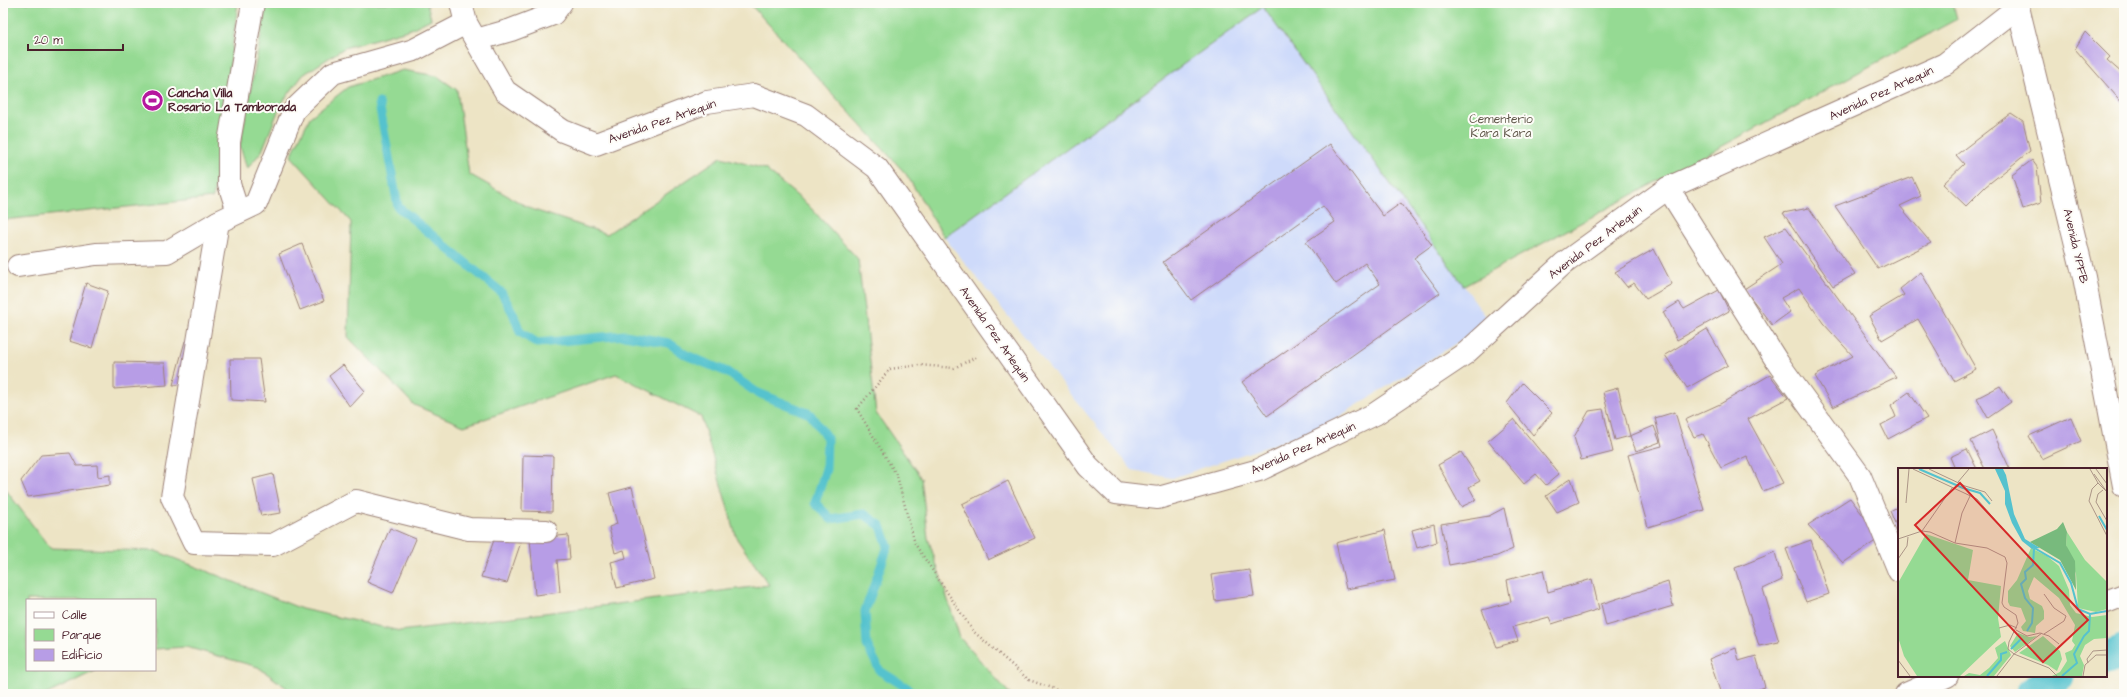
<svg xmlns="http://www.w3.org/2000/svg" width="2127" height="697" font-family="'Architects Daughter',sans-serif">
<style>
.built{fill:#cedafa}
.green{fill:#95da93;stroke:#707c5f}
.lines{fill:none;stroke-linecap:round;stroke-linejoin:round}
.stream{stroke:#55c2ce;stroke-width:9}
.canal{stroke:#55c2ce;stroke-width:33}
.building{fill:#b79de6}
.minor-casing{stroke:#9c8278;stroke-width:24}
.path{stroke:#9c8278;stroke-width:2.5;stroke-dasharray:1 3;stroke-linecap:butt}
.minor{stroke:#fff;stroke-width:22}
.labels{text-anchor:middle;stroke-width:4;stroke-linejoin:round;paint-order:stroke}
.poi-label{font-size:12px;font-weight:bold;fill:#4a1f2b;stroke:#fdfcf7;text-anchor:start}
.street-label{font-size:12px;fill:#4a1f2b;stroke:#fdfcf7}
.park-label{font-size:12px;fill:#60574a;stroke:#fdfcf7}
.inset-river{fill:none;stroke:#55c2ce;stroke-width:2}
.inset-road{fill:none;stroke:#ac9587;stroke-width:1}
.view{fill:#d62828;fill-opacity:0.15;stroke:#d62828;stroke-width:2}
.inset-edge{fill:none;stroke:#4a1f2b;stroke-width:2}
</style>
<rect width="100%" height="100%" fill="#fdfcf7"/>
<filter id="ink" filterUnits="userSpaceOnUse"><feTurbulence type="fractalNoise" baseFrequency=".025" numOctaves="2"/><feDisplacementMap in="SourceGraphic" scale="8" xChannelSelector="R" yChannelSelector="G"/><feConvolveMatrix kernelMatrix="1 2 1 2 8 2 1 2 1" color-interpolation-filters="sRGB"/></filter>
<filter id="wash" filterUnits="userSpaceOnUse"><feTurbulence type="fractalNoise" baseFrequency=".012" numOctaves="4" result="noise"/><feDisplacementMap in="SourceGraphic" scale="16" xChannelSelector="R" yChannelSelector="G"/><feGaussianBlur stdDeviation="0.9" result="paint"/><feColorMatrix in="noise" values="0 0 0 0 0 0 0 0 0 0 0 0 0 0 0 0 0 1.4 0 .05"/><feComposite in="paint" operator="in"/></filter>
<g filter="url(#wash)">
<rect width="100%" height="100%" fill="#ede4c5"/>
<polygon class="built" points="1263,7 1490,322 1319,429 1172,478 1132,470 944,237"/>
<g class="green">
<polygon points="3,3 238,3 213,198 3,220"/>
<polygon points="267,3 427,3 431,19 411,29 344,48 303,75 281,104 262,151 247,169 240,146"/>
<polygon points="749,3 1953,3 1957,19 1464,286 1263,7 944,237 906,174"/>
<polygon points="403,70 437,76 457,90 469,174 531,209 607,234 721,157 765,169 808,205 858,259 876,413 921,478 928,538 960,638 1010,694 295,694 258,667 186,647 155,649 155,600 27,600 27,670 97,670 47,694 3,694 3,486 50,548 156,551 302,609 400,631 769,585 737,539 701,417 616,374 464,426 414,405 348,337 351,222 291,156 310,117 348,87"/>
</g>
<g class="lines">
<polyline class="stream" points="379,103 398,207 501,292 513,313 520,332 537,343 625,335 669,343 686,355 727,372 756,392 810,414 827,438 826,469 815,503 831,519 864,514 881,526 888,546 865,611 867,645 880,671 917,694"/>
<g class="canal">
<polyline points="2106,658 2124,651"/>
<polyline points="2032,694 2057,676"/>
</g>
</g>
<g id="blocks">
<g class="building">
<polygon points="2085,32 2110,57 2107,60 2124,75 2124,105 2075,49"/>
<polygon points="2011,113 2023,121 2030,151 1986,186 1966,206 1943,184 1964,164 1956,155"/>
<polygon points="1330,144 1383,216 1401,203 1432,245 1414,258 1440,293 1267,416 1242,382 1380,284 1365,263 1336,284 1306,242 1335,222 1323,206 1191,300 1163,262"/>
<polygon points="2032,160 2037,167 2041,203 2023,209 2012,175"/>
<polygon points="1912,177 1921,196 1900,206 1931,243 1878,269 1835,206"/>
<polygon points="1809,208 1855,274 1833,286 1783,213"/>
<polygon points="1786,227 1896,377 1833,407 1815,376 1853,356 1823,323 1799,288 1781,298 1790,312 1772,325 1744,289 1782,264 1764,237"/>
<polygon points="302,244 324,301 300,310 279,254"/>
<polygon points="1654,249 1672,284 1646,299 1634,283 1627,287 1615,272"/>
<polygon points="1921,272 1976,369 1954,381 1918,319 1882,340 1869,316 1904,295 1900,289"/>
<polygon points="86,283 108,291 92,348 69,341"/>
<polygon points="1719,290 1729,311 1677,340 1663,312 1679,302 1684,309"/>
<polygon points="3,321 5,322 5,346 3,345"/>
<polygon points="1707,329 1728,365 1687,388 1665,355"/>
<polygon points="185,341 197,345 192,384 173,385"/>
<polygon points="230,359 259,359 265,402 231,400"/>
<polygon points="114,362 165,363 167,385 114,389"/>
<polygon points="343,365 365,391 350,407 329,376"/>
<polygon points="1770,375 1788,398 1748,419 1783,483 1763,491 1747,456 1721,468 1703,434 1694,437 1685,420 1720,404"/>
<polygon points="1522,383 1552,413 1533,435 1507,403"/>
<polygon points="2000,386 2011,402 1988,418 1977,398"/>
<polygon points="1618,388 1630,436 1615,440 1603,392"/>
<polygon points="1909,392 1927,418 1888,439 1881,425 1896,417 1891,405"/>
<polygon points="1603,409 1613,452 1581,460 1574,437 1589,411"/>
<polygon points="1675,412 1704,510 1648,527 1628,455 1662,446 1655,418"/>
<polygon points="2071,417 2081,441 2042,459 2029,436"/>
<polygon points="1514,419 1559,474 1546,485 1536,474 1524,484 1488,441"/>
<polygon points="1654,426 1660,442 1636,451 1630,436"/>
<polygon points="1992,430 2010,469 1985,469 1971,441"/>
<polygon points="1967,449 1977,469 1955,469 1950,457"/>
<polygon points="1461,452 1480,481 1469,487 1476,500 1461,507 1438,465"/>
<polygon points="70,453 77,466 97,465 98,477 110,475 110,485 28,497 21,481 41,455"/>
<polygon points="523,455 553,456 552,512 522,511"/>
<polygon points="273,474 281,513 261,516 253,479"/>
<polygon points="1571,478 1579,502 1557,512 1546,496"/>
<polygon points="1008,481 1035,538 988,560 962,504"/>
<polygon points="632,487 654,579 617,588 611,562 626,558 624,550 615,553 609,527 617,524 609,493"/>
<polygon points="1850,498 1880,538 1843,563 1808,525"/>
<polygon points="1899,506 1899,533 1890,511"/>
<polygon points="1504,508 1513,549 1497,556 1449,565 1441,524 1489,516"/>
<polygon points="1434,524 1437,542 1417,548 1412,530"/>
<polygon points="390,528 416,539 393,593 367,582"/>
<polygon points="1385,530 1395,580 1346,589 1336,543"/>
<polygon points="568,535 570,559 557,560 560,592 535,595 530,539"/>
<polygon points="494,540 521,542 507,583 481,577"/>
<polygon points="1811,540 1829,594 1806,602 1786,549"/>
<polygon points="1775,552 1782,580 1763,589 1779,642 1759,646 1735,568"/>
<polygon points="1250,570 1254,596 1215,601 1211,575"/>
<polygon points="1543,570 1548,592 1592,579 1599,609 1552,624 1549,617 1513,627 1518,641 1497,647 1482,610 1511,602 1507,580"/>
<polygon points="1668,582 1673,606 1606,626 1601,604"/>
<polygon points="1736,648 1739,661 1756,656 1765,687 1744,694 1721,694 1709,659"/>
</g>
</g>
</g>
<g filter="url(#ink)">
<use href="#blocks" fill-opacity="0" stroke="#9c8278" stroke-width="1"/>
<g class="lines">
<defs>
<g id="minor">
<polyline points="461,3 466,23 505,91 563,131 596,144 707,102 754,95 806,115 877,168 1088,466 1116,493 1158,498 1259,470 1375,414 1466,353 1563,264 1668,188 1945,64 2018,7 2019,3"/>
<polyline points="2018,7 2084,277 2124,486"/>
<polyline points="476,40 511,30 553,14 561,3"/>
<polyline points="1668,188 1778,363 1860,476 1899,571"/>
<polyline points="238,212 229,184 229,142 253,3"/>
<polyline points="218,222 172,497 194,543 273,545 356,501 469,529 546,531"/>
<polyline points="18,266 96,254 167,252 218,222 256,204 294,110 333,73 414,50 466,23"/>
<polyline points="2106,602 2124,595"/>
<polyline points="1906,694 1947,676"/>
</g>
</defs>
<use href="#minor" class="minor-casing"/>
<polyline class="path" points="976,357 954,368 919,365 890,369 857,409 897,476 915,544 973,631 1029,680 1068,694"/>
<use href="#minor" class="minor"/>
</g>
</g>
<defs>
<symbol id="stadium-disc" viewBox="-11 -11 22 22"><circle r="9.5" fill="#b5179e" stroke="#fdfcf7"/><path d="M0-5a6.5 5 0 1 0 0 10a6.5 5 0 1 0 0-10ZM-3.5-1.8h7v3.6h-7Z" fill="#fff"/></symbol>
</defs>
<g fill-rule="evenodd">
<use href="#stadium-disc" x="140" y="88" width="25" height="25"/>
</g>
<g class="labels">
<g class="poi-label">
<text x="168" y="97">Cancha Villa<tspan x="168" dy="14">Rosario La Tamborada</tspan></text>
</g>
<g class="street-label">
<text transform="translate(1881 93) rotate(-25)" y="4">Avenida Pez Arlequin</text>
<text transform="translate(662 121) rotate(-19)" y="4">Avenida Pez Arlequin</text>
<text transform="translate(1595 242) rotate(-37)" y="4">Avenida Pez Arlequin</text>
<text transform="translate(2076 246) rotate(77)" y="4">Avenida YPFB</text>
<text transform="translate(995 334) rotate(55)" y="4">Avenida Pez Arlequin</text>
<text transform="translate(1303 448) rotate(-24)" y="4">Avenida Pez Arlequin</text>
</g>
<g class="park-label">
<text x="1501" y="123">Cementerio<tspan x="1501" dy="14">K'ara K'ara</tspan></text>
</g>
</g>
<g transform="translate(1898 468)">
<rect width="209" height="209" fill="#ede4c5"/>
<path d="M169,64l18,28 22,22v27l-11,3 -18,-4 -2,-34 -10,-29zM28,66l47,16 -5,30 33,6 -3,32 3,19 -41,39h-43l-13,-20 -6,-19v-54zM133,80l16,8 12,10 10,24 1,15 6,8 16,4 15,-2v23l-13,1 -9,6 -5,11 4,9 -2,11h-30l8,-4 7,-11 -2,-8 7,-3 3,-5 -3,-4 3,-16 -16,-27 -25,-21 -6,14 2,8 12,7 2,5v8l-8,7 -1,7 -12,-2 -2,-4 5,-6 -5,-13 -11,-2 -2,-4v-11l9,-11zM120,165l11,4 8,-1 -22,16 -5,-6zM145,168l17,15 2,8 -5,12 -9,-6 -29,-12zM107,173l6,14 -17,21h-30l5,-3 11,2 9,-7 9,-10 -3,-10z" fill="#95da93"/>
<path d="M165,54l4,10 -1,13 9,16 1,29 -16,-30 -30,-18 27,-13z" fill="#78ba7d"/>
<path d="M97,1h8l3,6 8,39 11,25 15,9 -8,1 -10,-8 -10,-18 -7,-19v-13z" fill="#55c2ce"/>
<path class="inset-river" d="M21,1l44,19 17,5 10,11M201,48l8,14M133,78l29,17 11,20 7,26 12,5 17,-3M129,163l5,-8 1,-15 -8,-10 -4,-14 5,-5 -1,-7 8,-7 1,-16M113,181l10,-10M89,208l14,-16v-6l6,-2M164,208l15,-13 -3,-9 10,-18 5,-5 1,-17"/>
<path class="inset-road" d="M15,1l64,30 27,31M31,1l36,17 20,6 7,9M192,1l8,14 9,9 -13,-18M198,1l11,15M60,14l11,-13M200,15l-6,6 -3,12 18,35M205,22l-5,4 -2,8 11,19M8,35l3,-34M24,63l30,-43M0,71l24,-8 8,1 25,11 32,5 18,9 2,6 -5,40 2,4 12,8 2,8 -9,19 -1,7 6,5 35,14 8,8M57,75l7,-30 8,-17M0,91l9,-13 1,-9M101,160l11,-3 7,3M118,162l11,6 13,-3 9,3 10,8M146,166l20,-13 2,-5 -12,-8 -10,-14M0,192l12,16M190,195l-1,-4 6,-8 14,-1M99,208l17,-22 28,-21M185,208l2,-11 11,-10h11"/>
<path class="view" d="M62,15l128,137 -45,42 -128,-137z"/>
<rect width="209" height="209" class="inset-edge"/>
</g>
<rect width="2127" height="697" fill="none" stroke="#fdfcf7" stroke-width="16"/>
<rect x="26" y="599" width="130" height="72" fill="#fdfcf7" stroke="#b5a4a5"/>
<rect x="34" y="612" width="20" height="6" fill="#ffffff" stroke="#b5a4a5"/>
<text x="62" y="619" font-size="12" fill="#4a1f2b">Calle</text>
<rect x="34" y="629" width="20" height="12" fill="#95da93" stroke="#b5a4a5"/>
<text x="62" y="639" font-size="12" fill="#4a1f2b">Parque</text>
<rect x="34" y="649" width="20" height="12" fill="#b79de6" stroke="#b5a4a5"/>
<text x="62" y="659" font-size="12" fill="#4a1f2b">Edificio</text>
<path d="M28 44v6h95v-6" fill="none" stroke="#4a1f2b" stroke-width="2"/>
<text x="34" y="44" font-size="12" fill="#4a1f2b" stroke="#fdfcf7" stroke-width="3" paint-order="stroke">20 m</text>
</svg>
